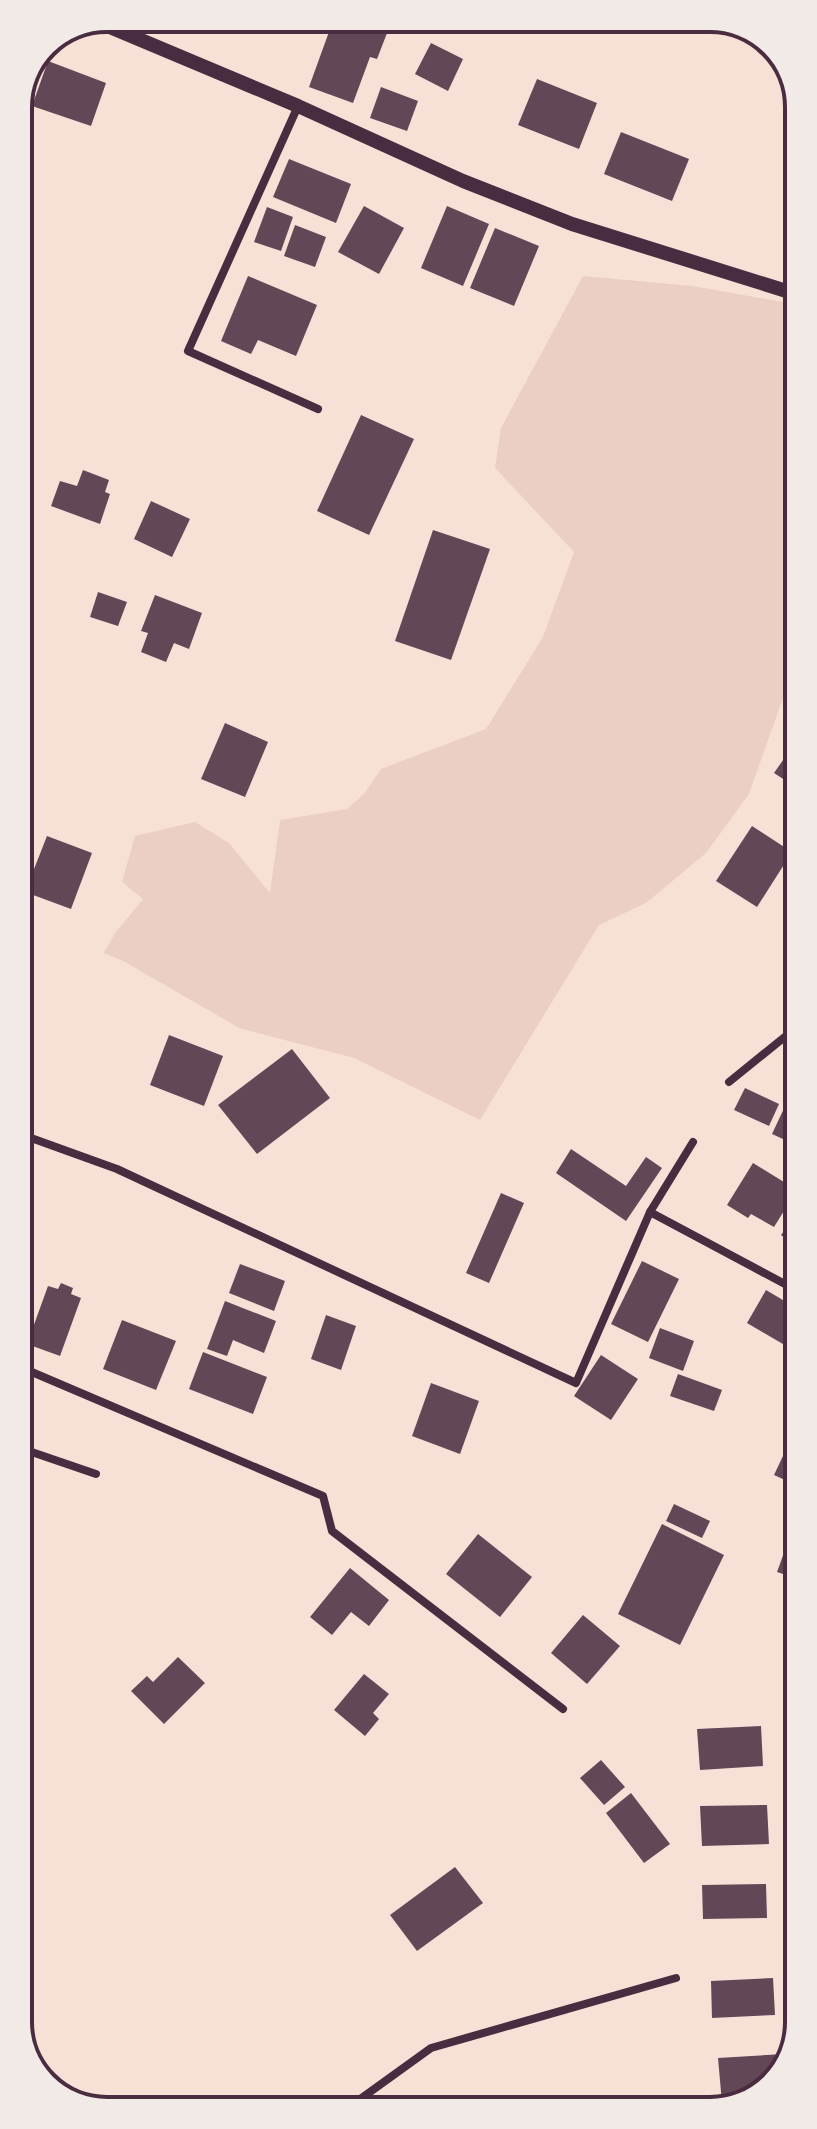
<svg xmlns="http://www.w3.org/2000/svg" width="817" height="2129" font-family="'Nunito Sans',sans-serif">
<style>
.green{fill:#ebcfc5}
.building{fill:#644757}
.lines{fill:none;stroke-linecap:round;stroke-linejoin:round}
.minor{stroke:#4a2c40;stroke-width:8}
.tertiary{stroke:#4a2c40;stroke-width:14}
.rim{fill:none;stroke:#4a2c40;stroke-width:4}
</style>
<rect width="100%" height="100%" fill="#f7e1d7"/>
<polygon class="green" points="583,276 693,286 788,303 796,309 797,670 788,684 749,794 706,853 646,903 599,925 480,1120 354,1058 239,1028 125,962 104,953 115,933 143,899 122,882 135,836 195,822 229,843 270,893 280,820 347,809 364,794 381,769 486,729 543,637 574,552 495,468 501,428"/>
<g class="building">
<polygon points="159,18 182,18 179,26"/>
<polygon points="334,18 362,18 389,28 377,59 370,57 353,103 309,87"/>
<polygon points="431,43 463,59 448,91 415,74"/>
<polygon points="48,61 106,83 91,126 32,106"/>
<polygon points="537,79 597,103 579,149 518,125"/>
<polygon points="381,87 418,101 407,131 370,118"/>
<polygon points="621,132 689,159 672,201 604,174"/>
<polygon points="289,159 351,184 336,223 273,197"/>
<polygon points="364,206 404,228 379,274 338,252"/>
<polygon points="447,206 489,224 463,286 421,268"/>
<polygon points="267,207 293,217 281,251 254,242"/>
<polygon points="295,225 326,237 315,267 284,256"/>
<polygon points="495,228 539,246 514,306 470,288"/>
<polygon points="248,276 317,305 296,356 258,340 251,354 221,341"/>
<polygon points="361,415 414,439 369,535 317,511"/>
<polygon points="83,470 109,480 105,492 110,494 100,524 51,506 60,481 77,486"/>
<polygon points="151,501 190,519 172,557 134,539"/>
<polygon points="433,530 490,549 451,660 395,641"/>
<polygon points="98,592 127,602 118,626 90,617"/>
<polygon points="155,595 202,613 189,649 174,643 166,662 141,652 148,633 141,631"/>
<polygon points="225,723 268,742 245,797 201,779"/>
<polygon points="797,740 797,788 774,773"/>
<polygon points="752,826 792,852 757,907 716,881"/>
<polygon points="47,836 92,853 71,909 25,892"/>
<polygon points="169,1035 223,1056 204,1106 150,1085"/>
<polygon points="292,1049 330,1098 257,1154 218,1105"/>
<polygon points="794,1087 797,1088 796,1145 772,1134"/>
<polygon points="745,1088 779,1104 769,1126 734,1110"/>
<polygon points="571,1149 626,1186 646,1157 662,1168 626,1221 556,1173"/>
<polygon points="753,1163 797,1190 774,1227 751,1214 748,1218 727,1205"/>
<polygon points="501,1193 524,1203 489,1283 466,1273"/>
<polygon points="798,1212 798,1248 781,1235"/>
<polygon points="642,1261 679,1279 648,1342 611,1324"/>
<polygon points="798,1263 798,1286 788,1280"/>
<polygon points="240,1264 285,1281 274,1311 229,1293"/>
<polygon points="61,1283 73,1288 71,1294 81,1298 60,1356 27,1344 48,1286 58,1289"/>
<polygon points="766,1290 798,1309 798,1330 788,1347 747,1323"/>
<polygon points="225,1301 276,1321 264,1353 233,1340 227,1356 207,1349"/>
<polygon points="326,1315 356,1326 341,1370 311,1359"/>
<polygon points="122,1320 176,1341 156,1390 103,1369"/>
<polygon points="660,1328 694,1341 683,1371 649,1358"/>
<polygon points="203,1352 267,1377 253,1414 189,1389"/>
<polygon points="601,1355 638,1379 611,1420 574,1396"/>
<polygon points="678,1374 722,1390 714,1411 670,1396"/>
<polygon points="431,1383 479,1401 460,1454 412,1436"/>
<polygon points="798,1424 798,1486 774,1475"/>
<polygon points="20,1477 31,1482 20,1506"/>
<polygon points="674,1504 710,1521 702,1538 666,1521"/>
<polygon points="795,1522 798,1523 798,1579 777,1572"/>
<polygon points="662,1524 724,1555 680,1645 618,1614"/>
<polygon points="478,1534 532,1577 500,1617 446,1574"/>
<polygon points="350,1568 389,1600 369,1626 351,1612 332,1635 310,1617"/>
<polygon points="583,1615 620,1646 587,1684 551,1653"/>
<polygon points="178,1657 205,1683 164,1724 131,1691 147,1676 153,1682"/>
<polygon points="364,1674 389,1694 373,1713 379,1719 365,1736 334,1710"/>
<polygon points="761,1726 763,1766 700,1770 697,1729"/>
<polygon points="601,1760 625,1787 604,1805 580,1778"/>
<polygon points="631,1793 670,1844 644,1863 606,1813"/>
<polygon points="767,1805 769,1844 702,1846 700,1806"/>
<polygon points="455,1867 483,1903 417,1951 390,1915"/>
<polygon points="766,1884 767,1918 703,1919 702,1885"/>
<polygon points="773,1978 775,2015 712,2018 711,1981"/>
<polygon points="783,2054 784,2066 780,2076 743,2101 722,2103 718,2058"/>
</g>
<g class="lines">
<g class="minor">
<polyline points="298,106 188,351 318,409"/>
<polyline points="729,1082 797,1027"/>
<polyline points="20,1134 117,1169 576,1383 650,1212 693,1142"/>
<polyline points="650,1212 798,1291"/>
<polyline points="20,1367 323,1496 332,1531 563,1709"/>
<polyline points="20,1448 96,1474"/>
<polyline points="345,2110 431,2048 676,1978"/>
</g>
<polyline class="tertiary" points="98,22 298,106 463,181 572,224 796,294"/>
</g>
<path d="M0 0H817V2129H0ZM107 32H710A75 75 0 0 1 785 107V2022A75 75 0 0 1 710 2097H107A75 75 0 0 1 32 2022V107A75 75 0 0 1 107 32Z" fill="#f1eae7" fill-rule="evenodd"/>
<path class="rim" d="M107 32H710A75 75 0 0 1 785 107V2022A75 75 0 0 1 710 2097H107A75 75 0 0 1 32 2022V107A75 75 0 0 1 107 32Z"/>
</svg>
